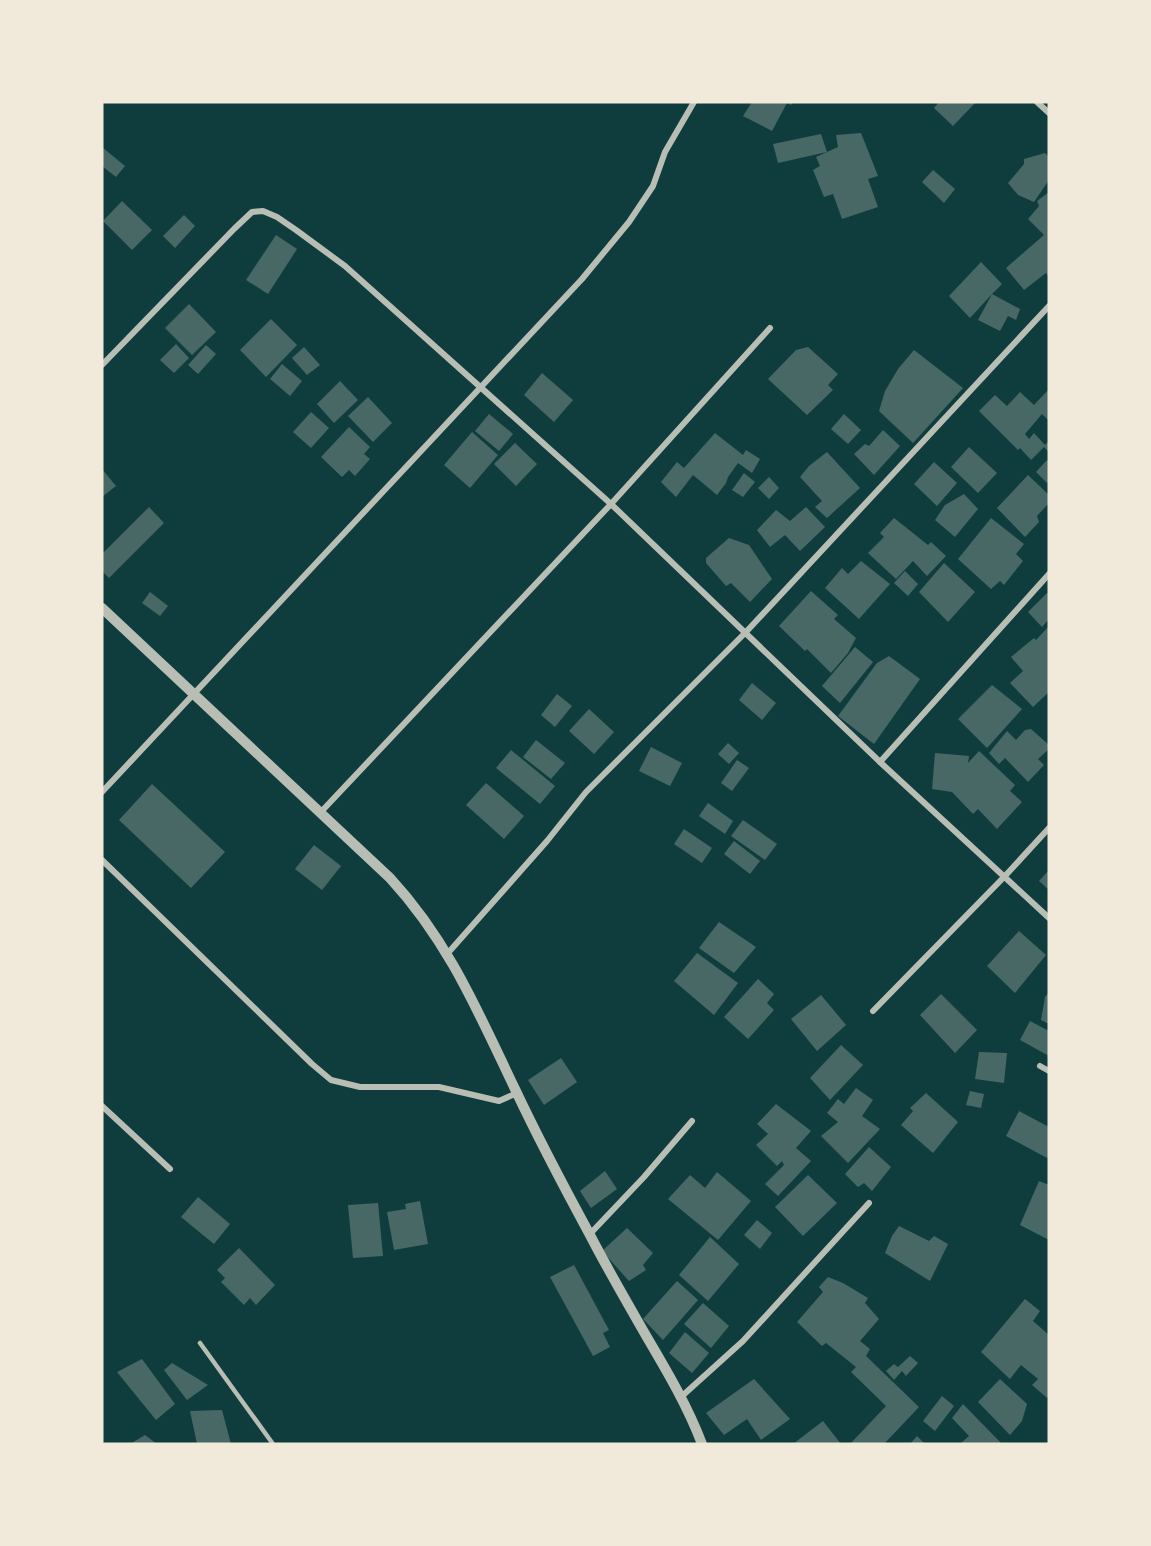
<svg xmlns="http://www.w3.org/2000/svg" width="1151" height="1546" font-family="Cabin,sans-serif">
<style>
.building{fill:#486865}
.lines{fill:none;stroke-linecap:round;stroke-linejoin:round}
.service{stroke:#b8beb3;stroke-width:4.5}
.minor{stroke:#b8beb3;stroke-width:6}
.tertiary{stroke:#b8beb3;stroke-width:10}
</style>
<rect width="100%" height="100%" fill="#0f3d3e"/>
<g class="building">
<polygon points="752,102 793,102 791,105 787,103 772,131 743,116"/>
<polygon points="939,102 976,102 953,126 934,108"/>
<polygon points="861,133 878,176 868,179 878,207 842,219 833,194 824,197 813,170 820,166 816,157 838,147 836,135"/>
<polygon points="821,134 827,152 778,163 773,144"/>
<polygon points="102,147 125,166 116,177 102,166"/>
<polygon points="1045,153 1049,157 1049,180 1034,202 1018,195 1008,183 1024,164 1024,159"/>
<polygon points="933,170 955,189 944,203 922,182"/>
<polygon points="1049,192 1049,277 1046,273 1024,290 1006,268 1044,235 1028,219 1039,206 1037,201"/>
<polygon points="122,201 152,230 132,250 103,221"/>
<polygon points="184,215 195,226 175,248 163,236"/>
<polygon points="276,235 297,249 268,294 246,280"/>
<polygon points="981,262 1002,284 992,294 1020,309 1016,320 1008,316 1000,331 978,320 992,294 970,318 949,296"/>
<polygon points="189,304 216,332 192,355 165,328"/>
<polygon points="271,319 297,345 266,377 240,350"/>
<polygon points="176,344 189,358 174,373 160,360"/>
<polygon points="206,345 216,354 198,374 188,365"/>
<polygon points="304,347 320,365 307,375 292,358"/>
<polygon points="808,347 838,374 828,385 833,390 807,415 768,379 796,350"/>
<polygon points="914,350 963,388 913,443 879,411 885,391 898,369"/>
<polygon points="282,364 302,381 290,396 270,379"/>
<polygon points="542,373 573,400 554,422 524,395"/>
<polygon points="340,381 358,400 334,423 317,404"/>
<polygon points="1049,389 1049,421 1042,414 1025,434 1029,439 1034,433 1045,445 1049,441 1049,452 1044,447 1031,460 1020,448 1018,450 979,411 995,395 1007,406 1020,392 1034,405"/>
<polygon points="368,397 392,423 373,442 348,416"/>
<polygon points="311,412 329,428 311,448 293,432"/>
<polygon points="489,414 513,434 499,451 475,431"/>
<polygon points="844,414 861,430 848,444 831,429"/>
<polygon points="349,427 370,447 364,454 370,459 355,476 349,470 342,477 321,457"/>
<polygon points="883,430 900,446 874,475 854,454 865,444 869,446"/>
<polygon points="472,432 498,455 470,488 444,465"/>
<polygon points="715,433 743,455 746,450 760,459 752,473 738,463 728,477 726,483 717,495 693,475 676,497 661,482 677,462 684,468"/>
<polygon points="515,443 537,464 516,486 494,464"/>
<polygon points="969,447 997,473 978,493 951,467"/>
<polygon points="827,452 860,488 827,518 815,507 822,501 800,477 809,466"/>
<polygon points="1047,460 1049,463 1049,481 1047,483 1036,472"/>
<polygon points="934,462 957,483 937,506 914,484"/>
<polygon points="102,469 116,486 102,497"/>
<polygon points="744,473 755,482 743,497 732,490"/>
<polygon points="1028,475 1049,495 1049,503 1037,516 1039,522 1025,537 997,508"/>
<polygon points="769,477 779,488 769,499 758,488"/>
<polygon points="964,494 978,509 955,537 935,520 945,505"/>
<polygon points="149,507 164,523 109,578 102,571 102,554"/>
<polygon points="806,507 825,527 800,551 785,535 770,547 757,530 776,510 790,521"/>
<polygon points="894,518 928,545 931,542 946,556 927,576 913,561 896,579 868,553 884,537 880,533"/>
<polygon points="991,518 1024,544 1016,554 1023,561 1004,585 1000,581 991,589 958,559"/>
<polygon points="729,538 749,545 772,579 750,602 731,583 726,586 706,563 706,558"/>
<polygon points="861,561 890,584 859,619 825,588 842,568 848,574"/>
<polygon points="944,563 975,592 948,622 919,592"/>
<polygon points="905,571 918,584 908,596 894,583"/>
<polygon points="811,591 838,615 834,619 856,638 848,653 831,673 807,649 805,651 779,626"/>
<polygon points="1049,591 1049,619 1042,627 1028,612"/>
<polygon points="150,592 168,606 160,616 142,603"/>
<polygon points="1049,626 1049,692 1033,707 1010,683 1023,671 1011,657 1034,638 1036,640"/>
<polygon points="855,647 873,662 840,703 822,686"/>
<polygon points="889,656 920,679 874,744 838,716 877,663"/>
<polygon points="752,683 776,703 762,720 739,700"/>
<polygon points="992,685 1022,709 987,748 958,719"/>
<polygon points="557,694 572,706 555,727 541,715"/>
<polygon points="589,709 614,732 594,754 569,731"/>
<polygon points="1031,729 1049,745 1049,749 1038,759 1044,765 1028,782 1005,758 999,764 989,753 1007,731 1016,740 1025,730"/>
<polygon points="536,740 565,763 551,779 523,757"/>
<polygon points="728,743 739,753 729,764 718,754"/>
<polygon points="651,747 682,763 670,786 639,771"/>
<polygon points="511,750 555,786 540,804 496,768"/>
<polygon points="979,751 1015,785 1010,791 1022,802 997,829 978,809 973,814 952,792 932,789 935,753 969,756 968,763"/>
<polygon points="737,760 749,768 732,791 721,783"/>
<polygon points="486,783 524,816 504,839 466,805"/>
<polygon points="152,784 225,852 191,888 119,820"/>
<polygon points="708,803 733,821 725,834 699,816"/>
<polygon points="743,820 777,844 765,860 731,836"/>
<polygon points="684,829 712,848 702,863 674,844"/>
<polygon points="734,841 760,861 750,874 724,854"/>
<polygon points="314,845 341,866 322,890 295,869"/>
<polygon points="1049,870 1049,890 1039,881"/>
<polygon points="719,922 756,947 734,973 699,948"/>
<polygon points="1019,931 1046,955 1015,993 987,966"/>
<polygon points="697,953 738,983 714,1015 674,981"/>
<polygon points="758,979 774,994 767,1003 774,1010 748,1039 724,1017"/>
<polygon points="1049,992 1049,1024 1041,1020 1045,997"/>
<polygon points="941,994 977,1030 955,1053 920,1015"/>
<polygon points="821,995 846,1025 817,1051 791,1019"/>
<polygon points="1030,1021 1049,1031 1049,1056 1020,1040"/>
<polygon points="841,1045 863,1065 830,1100 810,1078"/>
<polygon points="979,1052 1007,1053 1004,1083 975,1079"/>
<polygon points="561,1058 577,1082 544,1105 528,1080"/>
<polygon points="856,1088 873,1100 862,1116 880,1129 848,1163 821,1136 838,1122 827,1113 838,1099 844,1104"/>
<polygon points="970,1091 984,1094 981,1108 966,1105"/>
<polygon points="926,1093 958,1122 933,1153 901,1125 913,1111 910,1108"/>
<polygon points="776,1104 811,1131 796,1148 811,1161 778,1196 765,1184 784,1165 782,1161 777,1166 756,1145 768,1134 757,1124"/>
<polygon points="1019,1111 1049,1127 1049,1155 1047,1158 1006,1136"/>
<polygon points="869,1147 891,1167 872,1191 864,1183 858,1187 845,1174"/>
<polygon points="605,1171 617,1189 591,1208 580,1191"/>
<polygon points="717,1172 751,1201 718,1240 668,1199 690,1175 705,1188"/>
<polygon points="808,1175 837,1203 803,1236 775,1207"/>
<polygon points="1039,1181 1049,1185 1049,1240 1020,1225"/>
<polygon points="198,1197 230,1224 214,1244 181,1217"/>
<polygon points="420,1201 428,1244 394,1250 387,1212 406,1209 405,1204"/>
<polygon points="378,1203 383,1256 353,1258 348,1205"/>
<polygon points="757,1220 772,1233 760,1249 744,1235"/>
<polygon points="899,1226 929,1241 934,1236 948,1244 930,1281 885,1253 892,1236"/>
<polygon points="627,1228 653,1253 643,1265 646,1270 629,1281 602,1251"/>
<polygon points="710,1237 739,1264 708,1301 679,1275"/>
<polygon points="239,1248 275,1285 256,1305 250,1298 244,1305 221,1282 225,1278 217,1270"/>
<polygon points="574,1265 609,1330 603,1333 610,1347 593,1356 550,1277"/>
<polygon points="828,1277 843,1283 868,1298 865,1303 879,1319 860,1341 870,1349 866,1356 919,1407 884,1444 850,1444 886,1406 851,1372 856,1367 826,1343 822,1346 797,1322 823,1292 819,1287"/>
<polygon points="677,1281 698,1300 663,1340 643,1319"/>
<polygon points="1025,1299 1040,1311 1033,1321 1049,1335 1049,1396 1047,1398 1032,1385 1038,1379 1021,1365 1010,1379 981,1352"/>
<polygon points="703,1303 729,1326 711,1348 684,1324"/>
<polygon points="685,1332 709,1353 692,1373 669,1353"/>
<polygon points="910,1356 918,1363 906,1376 902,1371 894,1380 886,1371 894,1364 898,1367"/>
<polygon points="142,1359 175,1404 156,1420 117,1372"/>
<polygon points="172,1363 208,1385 187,1400 164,1370"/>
<polygon points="754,1379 790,1419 761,1440 747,1419 724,1435 706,1413"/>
<polygon points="1000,1379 1027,1404 1022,1421 1010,1435 978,1402"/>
<polygon points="942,1396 954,1406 935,1431 923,1421"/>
<polygon points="963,1404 1002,1444 960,1444 969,1436 952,1418"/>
<polygon points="222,1410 231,1444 197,1444 190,1411"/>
<polygon points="823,1421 841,1444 793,1444"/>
<polygon points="145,1435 157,1444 130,1444"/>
<polygon points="917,1436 925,1444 910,1444"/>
</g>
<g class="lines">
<polyline class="service" points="200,1343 273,1444"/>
<g class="minor">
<polyline points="1037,102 1049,113"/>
<polyline points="102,365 234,229 252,212 263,211 277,217 296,230 345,266 611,504 880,762 1049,918"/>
<polyline points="880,762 1049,574"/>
<polyline points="102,792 582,279 629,222 653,186 665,152 694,102"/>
<polyline points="320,813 611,504 770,328"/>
<polyline points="102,860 312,1064 331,1080 360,1087 439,1087 499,1101 517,1093"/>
<polyline points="448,953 547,841 586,792 746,632 1049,306"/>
<polyline points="873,1011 1005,876 1049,828"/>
<polyline points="1040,1066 1049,1071"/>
<polyline points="102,1106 170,1169"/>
<polyline points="589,1235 644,1177 692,1121"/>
<polyline points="681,1397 743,1341 869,1203"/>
</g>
<path class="tertiary" d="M102,608l288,270c59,64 88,134 125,211 23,49 49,98 75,146 18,35 38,69 58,104 20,34 40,68 54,105"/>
</g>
<rect width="1151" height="1546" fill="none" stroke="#f1e9da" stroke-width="207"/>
</svg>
